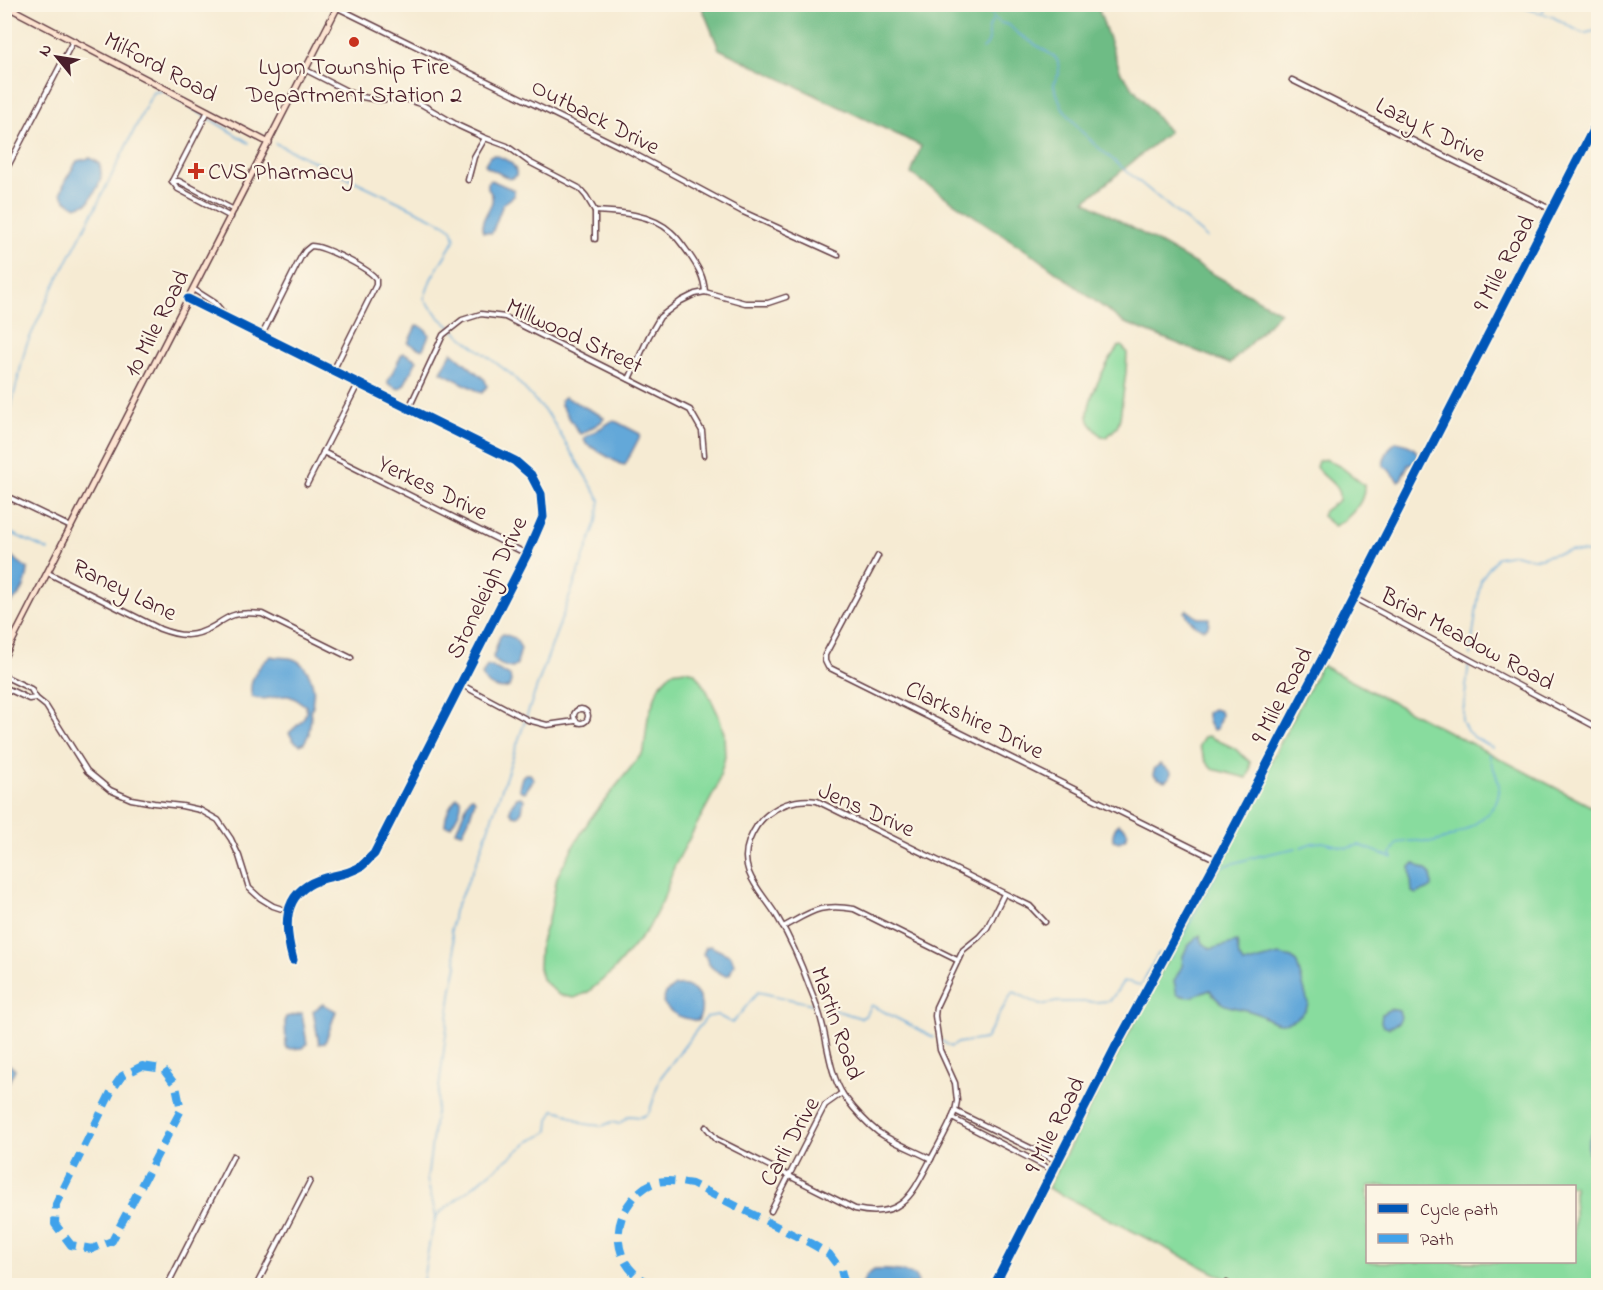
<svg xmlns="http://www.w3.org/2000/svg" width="1603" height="1290" font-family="'Indie Flower',sans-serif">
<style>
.green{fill:#88dc9e;stroke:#697e64;stroke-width:1.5;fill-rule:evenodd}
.forest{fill:#6ebc85;stroke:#5c6e58;stroke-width:1.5}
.water{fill:#64a8d9;stroke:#576482;stroke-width:1.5}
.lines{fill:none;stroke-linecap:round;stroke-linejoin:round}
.stream{stroke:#64a8d9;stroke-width:1.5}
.street-casing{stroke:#643e44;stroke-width:7}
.secondary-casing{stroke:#643e44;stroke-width:8}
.street{stroke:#fff;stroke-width:4}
.secondary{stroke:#fde4d1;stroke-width:5}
.quiet{stroke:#40a2eb;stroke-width:8;stroke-dasharray:15 8;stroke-linecap:butt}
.cycleway-casing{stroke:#fcf5e5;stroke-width:13}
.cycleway{stroke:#0057b8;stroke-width:9}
.poi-dot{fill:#c8321e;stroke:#fcf5e5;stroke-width:2}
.labels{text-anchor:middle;stroke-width:4.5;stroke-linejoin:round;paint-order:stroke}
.street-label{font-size:24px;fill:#4a1f2b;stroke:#fcf5e5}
.poi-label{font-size:24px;fill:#4a1f2b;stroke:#fcf5e5}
</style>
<rect width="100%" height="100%" fill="#fcf5e5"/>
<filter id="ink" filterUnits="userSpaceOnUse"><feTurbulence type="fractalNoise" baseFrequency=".0167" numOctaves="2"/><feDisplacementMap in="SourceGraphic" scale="12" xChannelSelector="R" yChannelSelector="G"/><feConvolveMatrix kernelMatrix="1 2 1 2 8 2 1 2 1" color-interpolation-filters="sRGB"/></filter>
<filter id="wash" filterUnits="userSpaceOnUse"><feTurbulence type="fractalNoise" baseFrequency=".008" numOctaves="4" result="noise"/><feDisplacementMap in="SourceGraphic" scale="24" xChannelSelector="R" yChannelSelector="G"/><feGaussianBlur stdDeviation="1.35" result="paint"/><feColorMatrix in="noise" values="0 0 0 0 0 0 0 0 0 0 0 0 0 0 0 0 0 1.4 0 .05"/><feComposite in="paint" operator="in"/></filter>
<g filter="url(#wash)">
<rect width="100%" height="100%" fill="#f6ebd3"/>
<g class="green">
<path d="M1122,346l5,7 -1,19 -6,46 -3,9 -10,10 -6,-1c-3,-4 -10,-10 -12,-15 -6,-16 19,-61 29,-74z"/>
<path d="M1325,459l16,8 23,18c0,3 0,7 -1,10 -3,12 -18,27 -29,31l-12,-10 2,-5 15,-11c2,-16 -15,-21 -23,-33l2,-6z"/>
<path d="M1321,665l277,145v475h-360l-190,-97zM1368,1186h206v76h-206z"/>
<polygon points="685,670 694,672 706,689 718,714 724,733 725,757 717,787 674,867 663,900 648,929 613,971 588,992 574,998 559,995 542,979 539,968 540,945 550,914 557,877 575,843 590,819 644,751 648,717 659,686 672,672"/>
<polygon points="1208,736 1234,748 1250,762 1250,771 1247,778 1212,769 1206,762 1199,746 1204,737"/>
</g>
<polygon class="forest" points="701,5 1097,5 1121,73 1169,132 1085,201 1280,312 1230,364 1123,322 1039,259 911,174 921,146 719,49"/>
<g class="water">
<path d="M494,155c10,3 24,9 22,21l-6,3 -23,-12 -2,-3 5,-8z"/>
<path d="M90,158l9,5c6,18 -2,24 -11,40l-12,4 -11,-7 -4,-7 4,-12 12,-20z"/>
<path d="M491,180l23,10v6l-11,8 -11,29 -9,-1c-6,-16 19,-28 5,-43v-6z"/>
<polygon points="419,325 426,330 429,335 423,349 420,349 408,343 416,326"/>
<polygon points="452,352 485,380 487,386 482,393 441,372"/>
<polygon points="404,353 417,360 404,385 399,389 388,384 388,381 402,354"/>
<polygon points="565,397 600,415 604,418 601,422 582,434 579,433 561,405 561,400"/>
<polygon points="612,421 617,422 640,434 639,438 625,465 620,464 586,444 584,439 587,436"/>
<path d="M1395,442c10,1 20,4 24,14l-4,7 -7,2 -7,14 -3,2 -9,-11 -6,-4c1,-10 5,-17 12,-24z"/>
<path d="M5,551l23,18c-1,14 -5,26 -18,34l-5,-2z"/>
<path d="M1187,610l11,8h11c1,23 -20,4 -24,-6z"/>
<path d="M503,634l12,4 6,10 -4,16 -4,4c-7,0 -17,-4 -20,-11l7,-21z"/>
<path d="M271,656c6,2 13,1 19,2 14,3 21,17 23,29 2,7 -2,13 0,19l-3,5c3,8 -2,16 -1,23l-5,9 -4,2 -6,-4 -5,-8c8,-8 19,-14 17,-27 -4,-3 -12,-9 -18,-10 -13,-1 -24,6 -36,1 -5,-16 7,-32 19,-41z"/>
<path d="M487,666h4l19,10 1,5 -2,6c-10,5 -24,-2 -27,-12z"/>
<path d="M1213,709l7,2 1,4 -4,14 -4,1c-5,-5 -6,-10 -6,-17z"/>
<polygon points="1160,764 1171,772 1170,777 1165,781 1157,778 1153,774 1155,768"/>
<polygon points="525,774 530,774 534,779 525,792 521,791 519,788 522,777"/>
<path d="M457,797l4,3c1,9 -5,18 -10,26h-3l-3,-1c0,-11 5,-19 12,-28z"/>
<polygon points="470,797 473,797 475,800 469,819 462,833 456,831"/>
<polygon points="521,797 524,799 522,811 518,816 513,815 510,811 512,804 517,798"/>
<path d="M1118,824l7,4 3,5 -3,6 -6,3 -6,-2c-1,-6 1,-10 5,-16z"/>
<path d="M1414,863c12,9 19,5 18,24 -5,4 -10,3 -15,7l-5,-2 -2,-25z"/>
<path d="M1200,935l3,8 8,6 26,-7 2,15 5,7 35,-9 13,3 5,5 11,40c-1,11 -18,21 -28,20 -10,-1 -18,-8 -27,-11 -21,-7 -30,-1 -43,-22 -13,5 -21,10 -33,4l-3,-13 8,-15 1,-10 4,-9z"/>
<path d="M710,946l21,10 3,8 -4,10 -4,2c-9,-4 -18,-9 -20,-19l-3,-3 3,-7z"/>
<path d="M675,986c4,0 7,-1 11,0 15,5 19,22 12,35 -15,-3 -27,-5 -35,-19l3,-9z"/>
<polygon points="323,1004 336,1011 325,1043 319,1044 313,1011"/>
<polygon points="1390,1009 1399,1011 1401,1017 1398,1023 1388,1028 1383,1026 1381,1022 1382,1014"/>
<polygon points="302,1013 307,1044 303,1048 288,1049 286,1046 285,1019 286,1017"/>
<polygon points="7,1063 15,1069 5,1090 5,1066"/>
<polygon points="1596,1133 1598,1134 1598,1155 1593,1157 1588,1153 1588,1142 1591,1135"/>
<path d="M874,1270c15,-1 29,0 42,6l2,6 -2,3h-54l4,-9z"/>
</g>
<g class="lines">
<g class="stream">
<polyline points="991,4 991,11 994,18 1001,23 1009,25 1017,33 1055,57 1058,62 1059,74 1054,82 1054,86 1062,107 1081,131 1100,149 1207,238"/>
<polyline points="1519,6 1553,17 1582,33 1586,33 1598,30"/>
<polyline points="1542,13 1546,4"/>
<path d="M983,49c13,-10 -1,-17 11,-30"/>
<polyline points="168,93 249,143"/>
<polyline points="275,143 443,223 452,229 455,239 431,279 424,299 440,318 467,341 512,375 550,417 600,500 597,521 536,689 477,861 454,911 451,931 457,966 452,988 427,1180 436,1216 429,1245 422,1286"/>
<polyline points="4,441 7,423 26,346 50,294 98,203 153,92 163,91"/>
<polyline points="4,526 13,534 48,550"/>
<polyline points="1470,655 1481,579 1497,557 1515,554 1531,558 1540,558 1553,554 1570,551 1598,554"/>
<polyline points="1469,662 1462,721 1467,731 1474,737 1493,748"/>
<path d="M1301,847l11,-4 11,-1 24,6 12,-3 34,13 -2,-4 6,-11c7,-1 16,-3 23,-2 6,1 9,2 14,1 23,-5 64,-26 65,-52 1,-13 -8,-23 -10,-36"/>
<polyline points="1170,957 1171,958 1220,867 1259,856 1296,848"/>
<polyline points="821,1006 861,1018 865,1016 871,1005 933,1037"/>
<path d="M942,1041l9,6 6,-4 28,-4 27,-46 2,-1 26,13 17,-3h37l16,-1 13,-19c6,-2 12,3 18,3l17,-31 2,-1"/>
<path d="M436,1216l94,-75 11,-5 7,-5 1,-11 5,-10 9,2 22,12 17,2 10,-4 7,2 10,-8 12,1 7,-3c6,-11 7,-25 13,-37l34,-45 12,-15 10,-2 15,8 8,-9 18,-22 54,12"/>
</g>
</g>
</g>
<g filter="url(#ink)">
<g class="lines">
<defs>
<g id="street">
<polyline points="338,8 627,150 741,211 838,255"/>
<polyline points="306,70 357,96 378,100 403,98 421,104 459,126 485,138 507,146 529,162 579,188 586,196 595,211 595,239"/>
<polyline points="1292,80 1552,210"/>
<polyline points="4,174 73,41"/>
<polyline points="468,180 474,157 485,138"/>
<polyline points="172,181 208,111"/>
<path d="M595,211c25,1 57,3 76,21 7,6 13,15 18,22 9,13 15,23 16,38"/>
<polyline points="231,217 178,189 172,181 179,181 234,210"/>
<polyline points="193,289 215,303 226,316"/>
<path d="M188,299l327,162 16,14 10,19 2,23 -16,37 -153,300c-5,4 -9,10 -14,13 -13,8 -28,8 -41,13 -38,14 -35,47 -26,80"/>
<path d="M262,335l39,-78 4,-6 6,-5c13,0 59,23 65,33v6l-43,86"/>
<polyline points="629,379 649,336 660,317 681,301 695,294 705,292 745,303 768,303 786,297"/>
<polyline points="409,408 443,335 462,320 481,314 505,317 690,410 702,431 704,455"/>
<polyline points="323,452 527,554"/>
<polyline points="307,484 358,384"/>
<polyline points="4,495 71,527"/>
<polyline points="878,556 825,655 825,661 828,667 1217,860"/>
<path d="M48,573l112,56c21,8 34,9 54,-3 6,-4 13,-9 20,-11 10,-3 19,-2 28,-1l89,44"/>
<polyline points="1354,598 1598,728"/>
<polyline points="4,676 31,689 36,698 46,706 87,771 110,790 131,799 154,803 182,806 200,810 218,820 231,839 239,856 249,888 260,898 273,906 288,911"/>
<polyline points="460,684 528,720 547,725 575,721"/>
<polyline points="4,687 29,699 36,698"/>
<circle cx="581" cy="716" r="7"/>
<path d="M783,927c28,-15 37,-24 71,-18l103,51"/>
<polyline points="955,1111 1057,1161"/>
<polyline points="4,1114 5,1112"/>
<polyline points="952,1118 1052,1170"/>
<path d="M706,1127l10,12 139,70c48,11 57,-15 77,-52 8,-15 17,-30 23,-46l2,-10 -2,-18 -15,-33 -5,-34 1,-9 27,-57 16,-13 8,-9 17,-34"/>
<path d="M931,1159c-17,-9 -37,-16 -53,-27 -13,-10 -24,-23 -34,-36 -13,-19 -16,-48 -21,-69 -3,-13 -8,-27 -13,-39 -8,-22 -20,-50 -32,-70 -15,-26 -41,-45 -29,-77 4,-10 9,-19 18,-26 15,-12 31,-17 50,-14l213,105 15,16"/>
<polyline points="771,1211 825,1105 842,1093"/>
<polyline points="167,1286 233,1156"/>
<polyline points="256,1286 310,1181"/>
<polyline points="1226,1286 1227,1283"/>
</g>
<g id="secondary">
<polyline points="4,5 269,143"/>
<polyline points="4,657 339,4"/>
<polyline points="994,1286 1115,1048 1217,860 1332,640 1598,120"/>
</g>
</defs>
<use href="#street" class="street-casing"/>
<use href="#secondary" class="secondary-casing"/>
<use href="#street" class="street"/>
<use href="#secondary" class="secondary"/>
<g class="quiet">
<polygon points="142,1066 163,1069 176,1086 181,1110 112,1241 92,1249 71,1245 55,1224 56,1204 112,1090 122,1076"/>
<path d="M654,1286c-6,-4 -15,-8 -20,-13 -19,-18 -20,-49 -5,-69 6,-9 15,-18 25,-21 12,-4 26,-1 38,1l118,59 19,11 12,16 4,16"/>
</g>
<defs>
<g id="cycleway">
<path d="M188,299l327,162 16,14 10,19 2,23 -16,37 -153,300c-5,4 -9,10 -14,13 -13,8 -28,8 -41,13 -38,14 -35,47 -26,80"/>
<polyline points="994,1286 1115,1048 1217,860 1332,640 1598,120"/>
</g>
</defs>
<use href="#cycleway" class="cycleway-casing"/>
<use href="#cycleway" class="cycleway"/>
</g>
</g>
<g class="poi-dot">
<circle cx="354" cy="42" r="6"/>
<path d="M193 162h6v6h6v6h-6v6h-6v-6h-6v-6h6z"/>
</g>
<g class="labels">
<g class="street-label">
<text transform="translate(161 66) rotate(28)" y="8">Milford Road</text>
<text transform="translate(596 116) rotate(27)" y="8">Outback Drive</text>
<text transform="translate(1431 129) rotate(26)" y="8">Lazy K Drive</text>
<text transform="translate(1503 263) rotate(-62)" y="8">9 Mile Road</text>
<text transform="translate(156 323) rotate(-63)" y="8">10 Mile Road</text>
<text transform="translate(575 335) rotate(25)" y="8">Millwood Street</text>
<text transform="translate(433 487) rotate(26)" y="8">Yerkes Drive</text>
<text transform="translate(486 587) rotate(-64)" y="8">Stoneleigh Drive</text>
<text transform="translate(125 589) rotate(26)" y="8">Raney Lane</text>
<text transform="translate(1468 638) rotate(28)" y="8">Briar Meadow Road</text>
<text transform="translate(1281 695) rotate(-62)" y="8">9 Mile Road</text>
<text transform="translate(975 719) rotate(26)" y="8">Clarkshire Drive</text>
<text transform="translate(867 809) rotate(24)" y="8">Jens Drive</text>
<text transform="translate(838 1023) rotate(71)" y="8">Martin Road</text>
<text transform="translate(1054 1125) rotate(-63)" y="8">9 Mile Road</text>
<text transform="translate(789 1141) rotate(-61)" y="8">Carli Drive</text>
</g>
<g class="poi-label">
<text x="354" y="74">Lyon Township Fire<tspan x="354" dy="28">Department Station 2</tspan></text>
<text x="208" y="179" text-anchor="start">CVS Pharmacy</text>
</g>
</g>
<rect width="1603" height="1290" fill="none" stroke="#fcf5e5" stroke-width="24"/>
<rect x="1366" y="1185" width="210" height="78" fill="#fcf5e5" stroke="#b59f9b" stroke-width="1.5"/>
<rect x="1378" y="1204" width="30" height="9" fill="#0057b8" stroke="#b59f9b" stroke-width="1.5"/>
<text x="1420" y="1215" font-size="18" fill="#4a1f2b">Cycle path</text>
<rect x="1378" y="1234" width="30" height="9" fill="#40a2eb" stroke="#b59f9b" stroke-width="1.5"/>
<text x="1420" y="1245" font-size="18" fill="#4a1f2b">Path</text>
<g transform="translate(57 57) rotate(300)" stroke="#fcf5e5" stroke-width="4.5" paint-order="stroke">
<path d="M0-4.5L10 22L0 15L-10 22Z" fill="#4a1f2b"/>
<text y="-9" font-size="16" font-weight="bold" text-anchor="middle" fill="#4a1f2b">N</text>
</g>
</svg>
